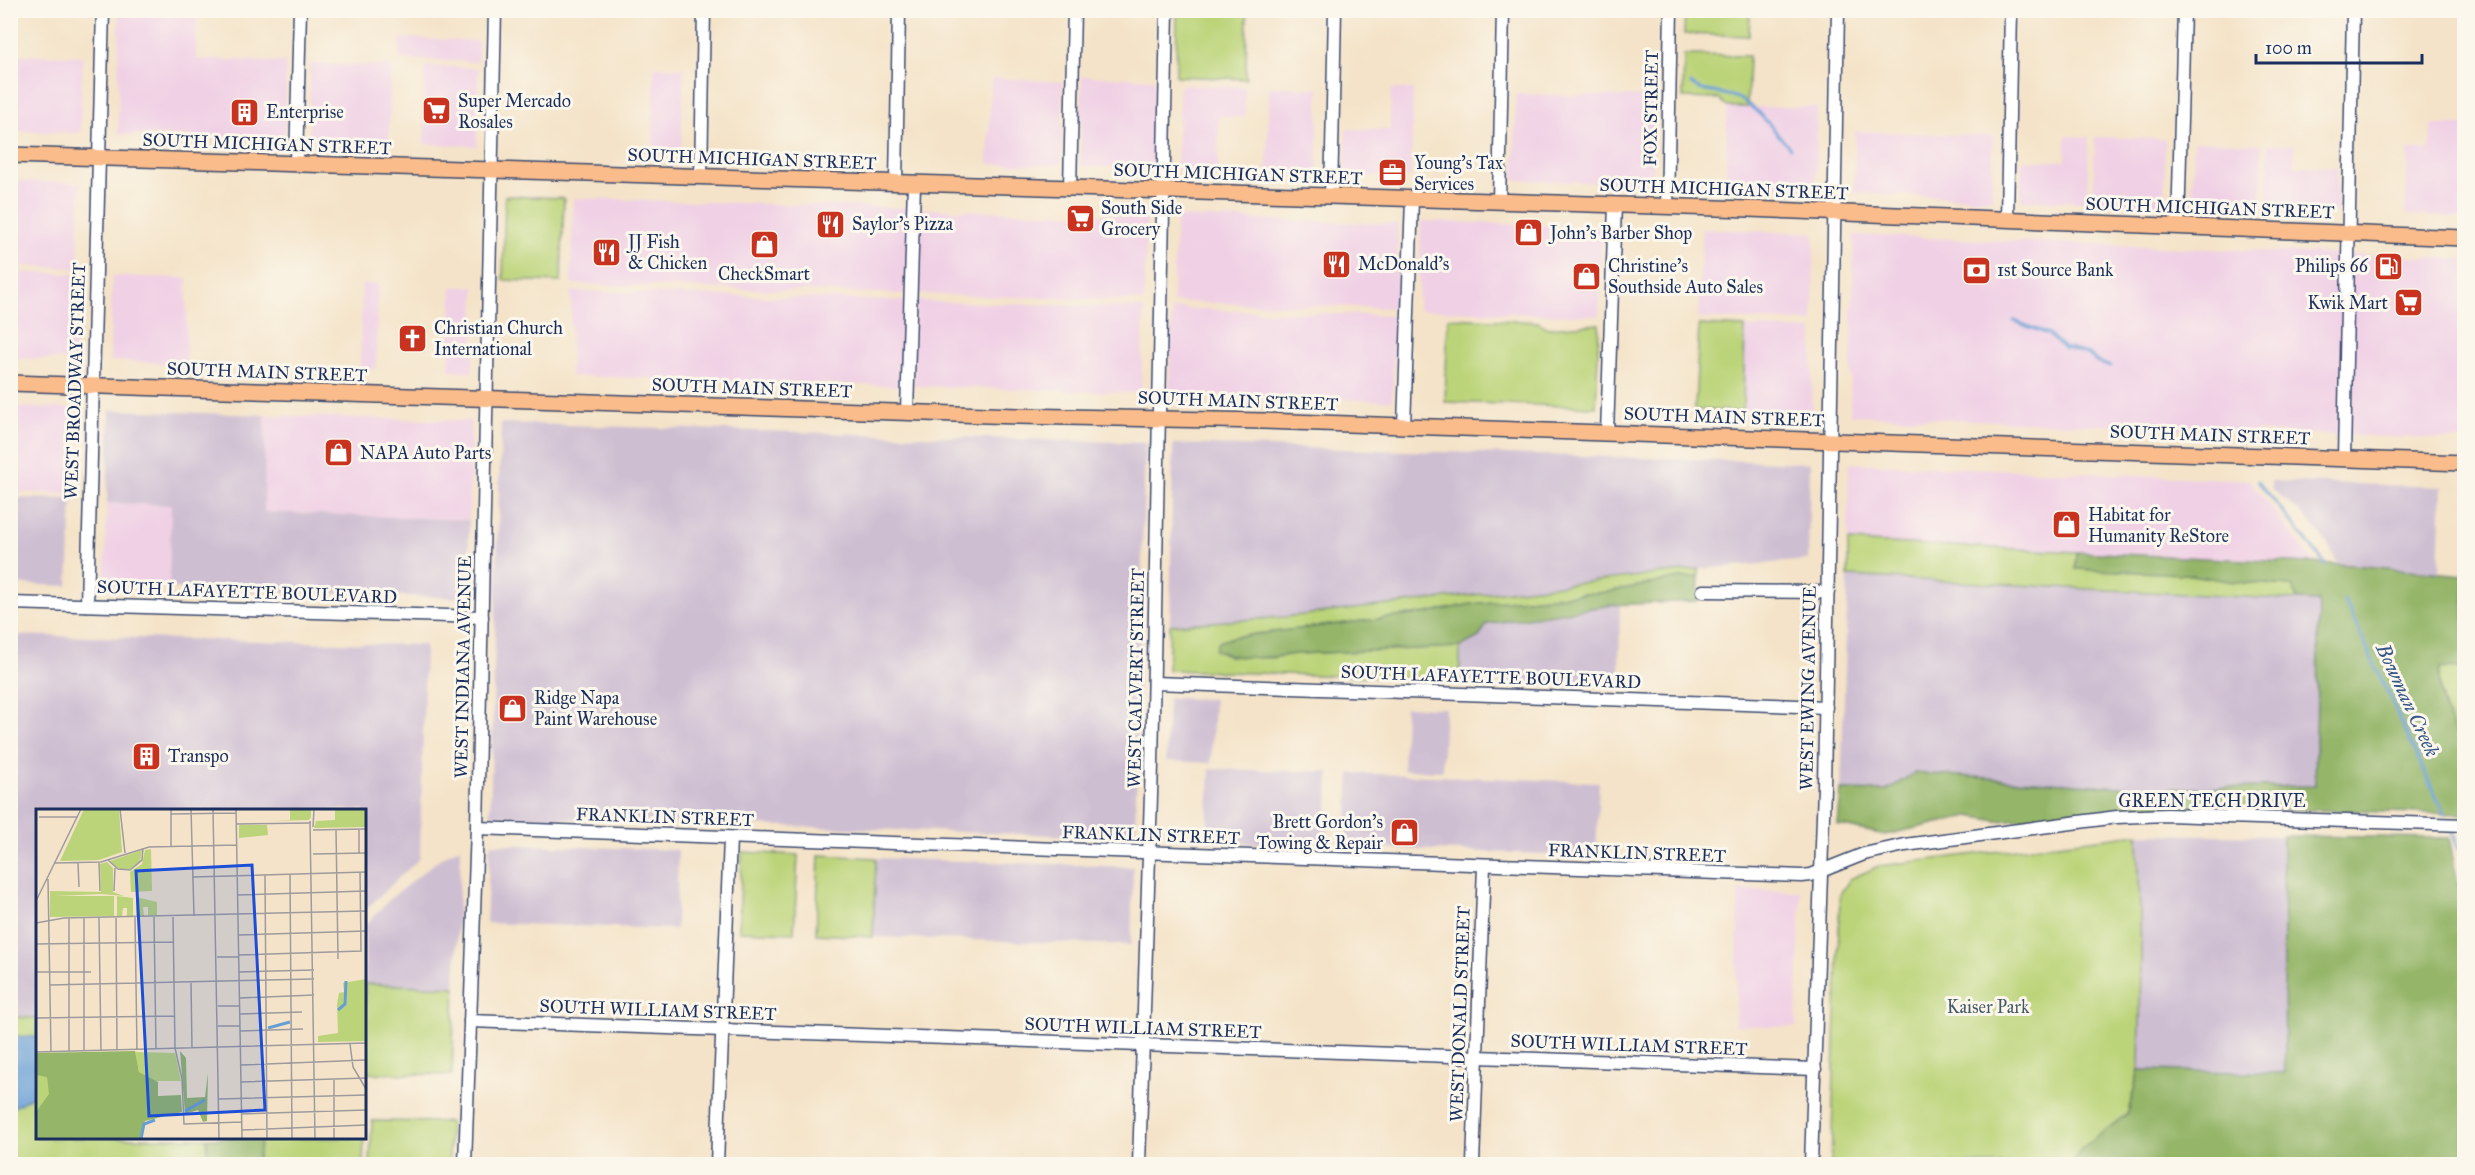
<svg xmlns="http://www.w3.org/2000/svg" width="2475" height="1175" font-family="'IM FELL Great Primer',serif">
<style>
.built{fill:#f0d0e5}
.industrial{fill:#cebed2}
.green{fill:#bcd479;stroke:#6c826c;stroke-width:1.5}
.forest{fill:#95b669;stroke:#587264;stroke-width:1.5}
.water{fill:#679ed5;stroke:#41669a;stroke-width:1.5}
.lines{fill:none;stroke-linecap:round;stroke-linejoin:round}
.stream{stroke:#679ed5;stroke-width:3}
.minor-casing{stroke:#3c4a6e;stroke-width:15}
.major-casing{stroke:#3c4a6e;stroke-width:18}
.minor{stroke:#fff;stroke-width:12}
.major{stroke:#f9bc8a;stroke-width:15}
.labels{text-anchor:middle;stroke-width:6;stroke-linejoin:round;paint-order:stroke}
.poi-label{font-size:18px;fill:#1b2f5e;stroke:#fbf7ec;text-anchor:start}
.street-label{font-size:18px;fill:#1b2f5e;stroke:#fbf7ec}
.park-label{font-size:18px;fill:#435865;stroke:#fbf7ec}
.water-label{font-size:20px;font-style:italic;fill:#365688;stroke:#fbf7ec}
.inset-river{fill:none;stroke:#679ed5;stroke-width:3}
.inset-road{fill:none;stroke:#9d9b9e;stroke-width:1.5}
.view{fill:#1d4ed8;fill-opacity:0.15;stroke:#1d4ed8;stroke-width:3}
.inset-edge{fill:none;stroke:#1b2f5e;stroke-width:3}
</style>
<rect width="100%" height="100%" fill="#fbf7ec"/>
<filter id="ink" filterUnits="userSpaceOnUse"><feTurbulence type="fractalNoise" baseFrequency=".0167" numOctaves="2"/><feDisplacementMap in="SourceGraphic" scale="12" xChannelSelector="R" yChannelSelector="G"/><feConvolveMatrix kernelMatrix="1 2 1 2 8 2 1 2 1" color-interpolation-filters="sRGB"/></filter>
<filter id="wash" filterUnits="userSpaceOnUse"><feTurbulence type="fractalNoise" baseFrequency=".008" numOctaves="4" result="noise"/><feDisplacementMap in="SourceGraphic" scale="24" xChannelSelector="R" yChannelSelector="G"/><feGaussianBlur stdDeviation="1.35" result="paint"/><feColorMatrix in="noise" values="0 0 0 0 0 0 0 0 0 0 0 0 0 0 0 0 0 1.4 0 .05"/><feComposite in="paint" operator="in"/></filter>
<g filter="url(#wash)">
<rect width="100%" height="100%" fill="#f4e3c8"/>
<g class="built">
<polygon points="119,11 197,11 196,59 286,62 285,140 118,134"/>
<polygon points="400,38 478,41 478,62 400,59"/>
<polygon points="11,55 83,56 80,133 11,131"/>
<polygon points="310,64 391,66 389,144 309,141"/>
<polygon points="425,66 478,68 477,146 424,144"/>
<polygon points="654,67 684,68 681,152 653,152"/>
<polygon points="1082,76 1155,79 1153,169 1080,166"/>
<polygon points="991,78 1063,82 1061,165 988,164"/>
<polygon points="1180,85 1245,87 1245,117 1219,116 1218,171 1177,170"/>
<polygon points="1269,87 1319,88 1317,174 1267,172"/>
<polygon points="1391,89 1413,89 1411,177 1345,175 1346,129 1390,130"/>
<polygon points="1516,94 1654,97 1653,184 1514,180"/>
<polygon points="1727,107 1817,107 1816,189 1726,187"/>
<polygon points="2431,125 2464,125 2464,218 2405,215 2408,150 2430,150"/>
<polygon points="1855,131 1993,136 1992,199 1854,193"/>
<polygon points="2066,136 2089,137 2087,202 2021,200 2022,160 2065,161"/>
<polygon points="2095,137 2165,139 2164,206 2093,202"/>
<polygon points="2194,141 2262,144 2261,209 2192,207"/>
<polygon points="2268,144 2295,145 2294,166 2337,167 2337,212 2268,210"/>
<polygon points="11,181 80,183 78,268 11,266"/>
<polygon points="573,198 908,208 906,294 571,284"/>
<polygon points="919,209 1147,216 1144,301 915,294"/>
<polygon points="1176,217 1398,224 1397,308 1173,302"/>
<polygon points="1421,221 1602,227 1599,316 1418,310"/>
<polygon points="1702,229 1814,233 1813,322 1698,318"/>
<polygon points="1854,235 2464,259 2464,440 1850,415"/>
<polygon points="11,272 78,274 75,360 11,358"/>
<polygon points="112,276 187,278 186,364 110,361"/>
<polygon points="362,284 378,284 376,369 360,369"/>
<polygon points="452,287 475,287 473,372 449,370"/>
<polygon points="571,291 905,301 902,386 570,376"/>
<polygon points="915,301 1144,308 1141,393 913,386"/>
<polygon points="1172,308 1396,316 1392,401 1169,393"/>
<polygon points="1745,327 1813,330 1812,414 1743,411"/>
<polygon points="11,407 73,408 71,494 11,492"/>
<polygon points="265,415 471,421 469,520 263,512"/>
<polygon points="1849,463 2250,480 2315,564 1848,541"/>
<polygon points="107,503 171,505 169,588 104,586"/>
<polygon points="1739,890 1801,891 1796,1027 1735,1025"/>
</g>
<g class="industrial">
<polygon points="110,410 265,415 264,512 469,520 468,598 169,588 171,505 107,503"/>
<polygon points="501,423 1145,443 1135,838 490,816"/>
<polygon points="1173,444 1810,463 1808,560 1699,569 1285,617 1170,625"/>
<polygon points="2271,481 2442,487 2439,573 2338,565 2328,544 2306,517 2271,488"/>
<polygon points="11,498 72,499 68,586 11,584"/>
<polygon points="1848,576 2320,601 2315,786 2150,789 1914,773 1886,791 1841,790"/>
<polygon points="1620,598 1619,685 1460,680 1461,615"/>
<polygon points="11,635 425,645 420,858 365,910 364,810 38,810 37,1018 11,1017"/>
<polygon points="1168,698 1214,699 1211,763 1166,761"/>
<polygon points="1405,707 1445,708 1442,771 1403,770"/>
<polygon points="1210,769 1329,772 1327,846 1207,842"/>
<polygon points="1350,773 1599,782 1596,856 1346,847"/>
<polygon points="2138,834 2283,836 2285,1074 2139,1070 2141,958"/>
<polygon points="490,844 678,850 676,929 486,923"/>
<polygon points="461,847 455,987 365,984 365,926 391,898 441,858"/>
<polygon points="876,858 1133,867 1131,945 873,937"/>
</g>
<g class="green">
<polygon points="1177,11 1247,11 1246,79 1176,76"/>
<polygon points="1685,11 1750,11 1749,36 1684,34"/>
<polygon points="1684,55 1749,56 1747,107 1727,107 1720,99 1683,98"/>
<polygon points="505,196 564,198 561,282 503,280"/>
<polygon points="1448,318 1538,322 1548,328 1599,324 1596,407 1445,402"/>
<polygon points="1699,325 1745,327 1743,411 1695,410"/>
<polygon points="1848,541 2077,552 2076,569 2185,574 2235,582 2292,586 2298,600 1848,576"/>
<polygon points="1699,569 1699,577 1681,578 1607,592 1471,604 1428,613 1233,637 1228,656 1271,658 1295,654 1460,647 1460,680 1168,670 1170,625 1285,617"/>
<path d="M2440,668l24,1v76c-16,-18 -28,-53 -24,-77z"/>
<polygon points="2138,834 2141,958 2139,1069 2128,1113 2081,1149 2072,1164 1831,1164 1840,894 1850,879 1879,866"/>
<polygon points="742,852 798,855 794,933 739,931"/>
<polygon points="819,855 876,858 873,937 816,934"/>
<polygon points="365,984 455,987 452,1075 366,1073 365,1113"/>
<polygon points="10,1017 37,1018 38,1138 207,1138 207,1164 11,1164"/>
<polygon points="372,1121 450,1122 449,1164 370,1164"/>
<polygon points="261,1138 364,1138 363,1164 257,1164"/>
</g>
<g class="forest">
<path d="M2077,552l275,13 112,10v94l-24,-1c-4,23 8,59 24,77v69l-273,-7 -194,14 -28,-5 -84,19 -47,-10 3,-35 45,1 28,-18 236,16 165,-3 4,-185 -21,-1 -6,-14 -57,-4 -50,-8 -109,-5z"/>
<path d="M1699,577l-1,24 -86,4 -125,19 -8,13 -19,10 -165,7c-26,4 -55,7 -80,-4l3,-8 15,-5 195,-24 43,-9 136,-12 74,-14z"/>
<polygon points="2283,836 2449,838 2464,914 2464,1164 2072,1164 2081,1149 2128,1113 2139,1070 2285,1073"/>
<polygon points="207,1138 261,1138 257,1164 207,1164"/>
</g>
<polygon class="water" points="11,1036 37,1037 38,1093 11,1109"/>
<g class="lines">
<g class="stream">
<path d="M1691,84c10,10 35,7 49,15 19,10 35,33 50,49"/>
<polyline points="2014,321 2048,334 2064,348 2088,354 2096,361 2110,367"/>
<polyline points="2258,481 2326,565"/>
<polyline points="2344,599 2444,814"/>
<polyline points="2452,832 2459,849"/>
</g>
</g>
</g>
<g filter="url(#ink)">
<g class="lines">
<defs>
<g id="minor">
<polyline points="296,164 300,10"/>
<polyline points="701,177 704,10"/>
<polyline points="896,183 899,10"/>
<polyline points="1070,188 1074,10"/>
<polyline points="1331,197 1335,10"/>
<polyline points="1499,201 1503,10"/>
<polyline points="1667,207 1671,10"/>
<polyline points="2007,219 2011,10"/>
<polyline points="2178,227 2184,10"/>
<polyline points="907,412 914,184"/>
<polyline points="1404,426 1412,199"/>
<polyline points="1607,433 1615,205"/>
<polyline points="2344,459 2353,10"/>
<polyline points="1703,591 1828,592"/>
<polyline points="10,603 482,617"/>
<polyline points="87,605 103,10"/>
<polyline points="1154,683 1826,707"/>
<polyline points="477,828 1802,876 1811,875 1864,854 1905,845 2117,817 2167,815 2464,825"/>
<polyline points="470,1021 1815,1069"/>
<polyline points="465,1164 477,828 495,10"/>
<polyline points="717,1164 730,838"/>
<polyline points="1139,1164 1152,764 1167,10"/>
<polyline points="1473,1164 1484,866"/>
<polyline points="1811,1164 1824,787 1838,10"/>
</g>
<g id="major">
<polyline points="10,155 1749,209 2464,238"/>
<polyline points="10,383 1018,416 1263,421 2464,463"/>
</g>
</defs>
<use href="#minor" class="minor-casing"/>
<use href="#major" class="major-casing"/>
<use href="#minor" class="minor"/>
<use href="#major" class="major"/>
</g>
</g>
<defs>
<symbol id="supermarket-square" viewBox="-11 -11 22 22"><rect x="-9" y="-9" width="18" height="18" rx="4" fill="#c8321e" stroke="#fbf7ec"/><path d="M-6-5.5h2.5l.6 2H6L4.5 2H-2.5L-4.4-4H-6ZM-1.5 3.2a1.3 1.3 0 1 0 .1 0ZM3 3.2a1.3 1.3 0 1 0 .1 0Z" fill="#fff"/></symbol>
<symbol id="building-square" viewBox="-11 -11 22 22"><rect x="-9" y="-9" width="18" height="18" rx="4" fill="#c8321e" stroke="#fbf7ec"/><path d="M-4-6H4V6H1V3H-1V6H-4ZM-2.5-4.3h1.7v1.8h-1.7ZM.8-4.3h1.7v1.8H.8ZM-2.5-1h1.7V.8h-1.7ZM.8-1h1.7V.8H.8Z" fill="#fff"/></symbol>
<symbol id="office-square" viewBox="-11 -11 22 22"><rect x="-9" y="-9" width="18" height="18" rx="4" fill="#c8321e" stroke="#fbf7ec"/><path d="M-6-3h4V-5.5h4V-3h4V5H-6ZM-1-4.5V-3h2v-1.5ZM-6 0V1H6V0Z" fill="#fff"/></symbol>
<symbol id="restaurant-square" viewBox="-11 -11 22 22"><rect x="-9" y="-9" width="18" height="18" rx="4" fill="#c8321e" stroke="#fbf7ec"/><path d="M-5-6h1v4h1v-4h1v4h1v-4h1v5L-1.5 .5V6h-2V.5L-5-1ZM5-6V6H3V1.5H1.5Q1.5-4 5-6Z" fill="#fff"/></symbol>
<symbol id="shop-square" viewBox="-11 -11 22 22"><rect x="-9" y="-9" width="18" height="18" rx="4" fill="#c8321e" stroke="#fbf7ec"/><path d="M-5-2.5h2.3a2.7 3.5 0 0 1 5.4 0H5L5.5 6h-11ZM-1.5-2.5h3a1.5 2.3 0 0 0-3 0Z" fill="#fff"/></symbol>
<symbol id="fuel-square" viewBox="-11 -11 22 22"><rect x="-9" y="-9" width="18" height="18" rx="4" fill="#c8321e" stroke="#fbf7ec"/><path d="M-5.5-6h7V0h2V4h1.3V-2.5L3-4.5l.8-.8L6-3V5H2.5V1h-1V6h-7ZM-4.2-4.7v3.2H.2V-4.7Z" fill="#fff"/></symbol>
<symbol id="bank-square" viewBox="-11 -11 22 22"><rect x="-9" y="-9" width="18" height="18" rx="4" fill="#c8321e" stroke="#fbf7ec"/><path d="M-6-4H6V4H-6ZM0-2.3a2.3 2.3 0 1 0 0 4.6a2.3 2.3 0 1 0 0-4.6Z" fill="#fff"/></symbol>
<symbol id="church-square" viewBox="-11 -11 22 22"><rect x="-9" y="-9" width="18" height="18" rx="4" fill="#c8321e" stroke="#fbf7ec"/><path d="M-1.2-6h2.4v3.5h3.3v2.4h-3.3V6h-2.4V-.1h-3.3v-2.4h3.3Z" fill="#fff"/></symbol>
</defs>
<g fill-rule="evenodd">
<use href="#supermarket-square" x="420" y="94" width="33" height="33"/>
<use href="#building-square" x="228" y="96" width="33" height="33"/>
<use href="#office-square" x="1376" y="156" width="33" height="33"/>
<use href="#supermarket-square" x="1064" y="202" width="33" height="33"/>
<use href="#restaurant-square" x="814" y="208" width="33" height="33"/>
<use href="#shop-square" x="1512" y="216" width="33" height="33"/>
<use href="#shop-square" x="748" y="228" width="33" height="33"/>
<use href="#restaurant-square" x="590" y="236" width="33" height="33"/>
<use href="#restaurant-square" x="1320" y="248" width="33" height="33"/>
<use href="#fuel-square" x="2372" y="250" width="33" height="33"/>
<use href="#bank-square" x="1960" y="254" width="33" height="33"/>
<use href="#shop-square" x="1570" y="260" width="33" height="33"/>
<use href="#supermarket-square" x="2392" y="286" width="33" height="33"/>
<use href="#church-square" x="396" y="322" width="33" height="33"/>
<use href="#shop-square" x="322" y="436" width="33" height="33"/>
<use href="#shop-square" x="2050" y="508" width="33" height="33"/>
<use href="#shop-square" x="496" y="692" width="33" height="33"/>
<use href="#building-square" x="130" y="740" width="33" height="33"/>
<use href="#shop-square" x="1388" y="816" width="33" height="33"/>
</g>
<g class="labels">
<g class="poi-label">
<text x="458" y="107">Super Mercado<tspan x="458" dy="21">Rosales</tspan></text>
<text x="266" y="118">Enterprise</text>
<text x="1414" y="169">Young's Tax<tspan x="1414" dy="21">Services</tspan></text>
<text x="1101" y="214">South Side<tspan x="1101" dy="21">Grocery</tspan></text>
<text x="852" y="230">Saylor's Pizza</text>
<text x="1550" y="239">John's Barber Shop</text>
<text x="628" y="248">JJ Fish<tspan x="628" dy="21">&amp; Chicken</tspan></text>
<text x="1358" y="270">McDonald's</text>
<text x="1608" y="272">Christine's<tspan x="1608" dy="21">Southside Auto Sales</tspan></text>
<text x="2368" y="272" text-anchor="end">Philips 66</text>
<text x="1997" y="276">1st Source Bank</text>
<text x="764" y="280" text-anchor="middle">CheckSmart</text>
<text x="2388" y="309" text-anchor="end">Kwik Mart</text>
<text x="434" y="334">Christian Church<tspan x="434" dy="21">International</tspan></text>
<text x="360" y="459">NAPA Auto Parts</text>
<text x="2088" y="521">Habitat for<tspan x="2088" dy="21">Humanity ReStore</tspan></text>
<text x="534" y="704">Ridge Napa<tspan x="534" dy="21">Paint Warehouse</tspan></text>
<text x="168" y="762">Transpo</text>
<text x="1383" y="828" text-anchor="end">Brett Gordon's<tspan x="1383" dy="21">Towing &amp; Repair</tspan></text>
</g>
<g class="street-label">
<text transform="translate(1651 108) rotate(-89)" y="6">FOX STREET</text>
<text transform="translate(267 144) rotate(2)" y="6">SOUTH MICHIGAN STREET</text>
<text transform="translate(752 159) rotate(2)" y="6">SOUTH MICHIGAN STREET</text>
<text transform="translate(1238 174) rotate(2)" y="6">SOUTH MICHIGAN STREET</text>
<text transform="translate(1724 189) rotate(2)" y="6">SOUTH MICHIGAN STREET</text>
<text transform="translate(2210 208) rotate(2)" y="6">SOUTH MICHIGAN STREET</text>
<text transform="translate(267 372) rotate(2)" y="6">SOUTH MAIN STREET</text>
<text transform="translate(75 381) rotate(-88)" y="6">WEST BROADWAY STREET</text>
<text transform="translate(752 388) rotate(2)" y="6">SOUTH MAIN STREET</text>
<text transform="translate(1238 401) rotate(2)" y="6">SOUTH MAIN STREET</text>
<text transform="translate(1724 417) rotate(2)" y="6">SOUTH MAIN STREET</text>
<text transform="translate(2210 435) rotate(2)" y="6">SOUTH MAIN STREET</text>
<text transform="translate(247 592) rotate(2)" y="6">SOUTH LAFAYETTE BOULEVARD</text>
<text transform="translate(463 667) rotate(-89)" y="6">WEST INDIANA AVENUE</text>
<text transform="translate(1491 677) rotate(2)" y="6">SOUTH LAFAYETTE BOULEVARD</text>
<text transform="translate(1136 678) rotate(-89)" y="6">WEST CALVERT STREET</text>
<text transform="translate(1808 688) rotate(-89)" y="6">WEST EWING AVENUE</text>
<text x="2212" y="807">GREEN TECH DRIVE</text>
<text transform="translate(665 817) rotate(2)" y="6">FRANKLIN STREET</text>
<text transform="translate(1151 835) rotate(2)" y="6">FRANKLIN STREET</text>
<text transform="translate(1637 853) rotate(2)" y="6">FRANKLIN STREET</text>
<text transform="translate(658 1010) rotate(2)" y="6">SOUTH WILLIAM STREET</text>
<text transform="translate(1460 1014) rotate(-88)" y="6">WEST DONALD STREET</text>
<text transform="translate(1143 1028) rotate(2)" y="6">SOUTH WILLIAM STREET</text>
<text transform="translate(1629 1045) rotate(2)" y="6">SOUTH WILLIAM STREET</text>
</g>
<g class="park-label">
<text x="1988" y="1013">Kaiser Park</text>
</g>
<g class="water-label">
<text transform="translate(2408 700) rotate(65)" y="7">Bowman Creek</text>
</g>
</g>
<g transform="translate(36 809)">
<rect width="330" height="330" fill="#f4e3c8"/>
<path d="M48,0h35l3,43 -23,8 -39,1zM254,0h21v8l-2,3 -40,1 21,-1zM299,0h31v18l-52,1 2,-7 19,-1zM231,16l1,10 -29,3v-13zM115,40l1,42 -21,1 -1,-20 12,-8 3,-14zM106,41l-2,12 -10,7h-12l-8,-8zM71,53l6,6v24l11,4 -23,-2 -47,2h60v20l-64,1v-26l51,1 -1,-28zM81,87l16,2v18h-6v-8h-4l-1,8h-5zM100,88l21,5v13l-9,1v-9h-5l1,9h-8zM330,170v62l-48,1v-6l20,-3 -1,-29 2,-11 5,-1 -1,-9zM99,243l40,1 6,28h-28l-14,-9zM0,244h15l2,86h-17z" fill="#bcd479"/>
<path d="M99,242l4,21 19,10v14l23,-1 1,17 -37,9 -5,18h-104v-27l13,-18 -2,-17 -11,-2v-22zM144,242l6,7 1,40 18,-1 3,-24 -1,48 -4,1 -5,-12 -13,4z" fill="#95b669"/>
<path class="inset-river" d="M302,201l7,-6 1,-23M232,219l22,-6M149,302l20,-11M105,330l3,-15 11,-4"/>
<path class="inset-road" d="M84,0l5,44M135,0v37M155,0l3,107M177,0l6,330M200,0l6,330M135,5l65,-1M3,8h39M274,12l5,318M200,15l75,-1M277,18l1,-18M300,20l2,130M323,20v24M277,21l53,-1M277,45l53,-1M72,51l10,9 12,1 12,-10 1,-12M63,53l1,29M19,54l46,-1 48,-15 87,-2M42,54l1,24M254,65l2,265M229,66l2,264M157,68l173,-5M12,70l3,173M78,82l1,-23M201,86l129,-4M0,92l45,-92M99,108l2,133M118,108l2,133M137,108l2,131 7,31 2,45 57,-2M63,109l2,133M80,109l1,133M0,114l28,-5 302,-7M202,126l128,-4M0,135l137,-2M203,146l122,-4 -1,-79M181,148h22M0,163h55M203,163l75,-2M155,174l1,66M14,176l264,-6M204,189l74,-3M182,197h22M204,205l62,-2M0,209l138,-2M182,217h22M204,222l63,-2M314,235l3,23 13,22M33,242v-133M48,242v-133M0,243l330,-9M205,256l125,-5M298,270v60M205,273l125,-4M183,290l147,-4M205,305l125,-4M206,321l124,-5"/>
<path class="view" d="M216,56l13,245 -116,6 -13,-245z"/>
<rect width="330" height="330" class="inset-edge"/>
</g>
<rect width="2475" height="1175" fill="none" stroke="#fbf7ec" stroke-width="36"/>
<path d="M2256 54v9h166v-9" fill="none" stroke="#1b2f5e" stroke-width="3"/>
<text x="2265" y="54" font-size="18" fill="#1b2f5e" stroke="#fbf7ec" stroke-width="4.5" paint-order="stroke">100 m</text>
</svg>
